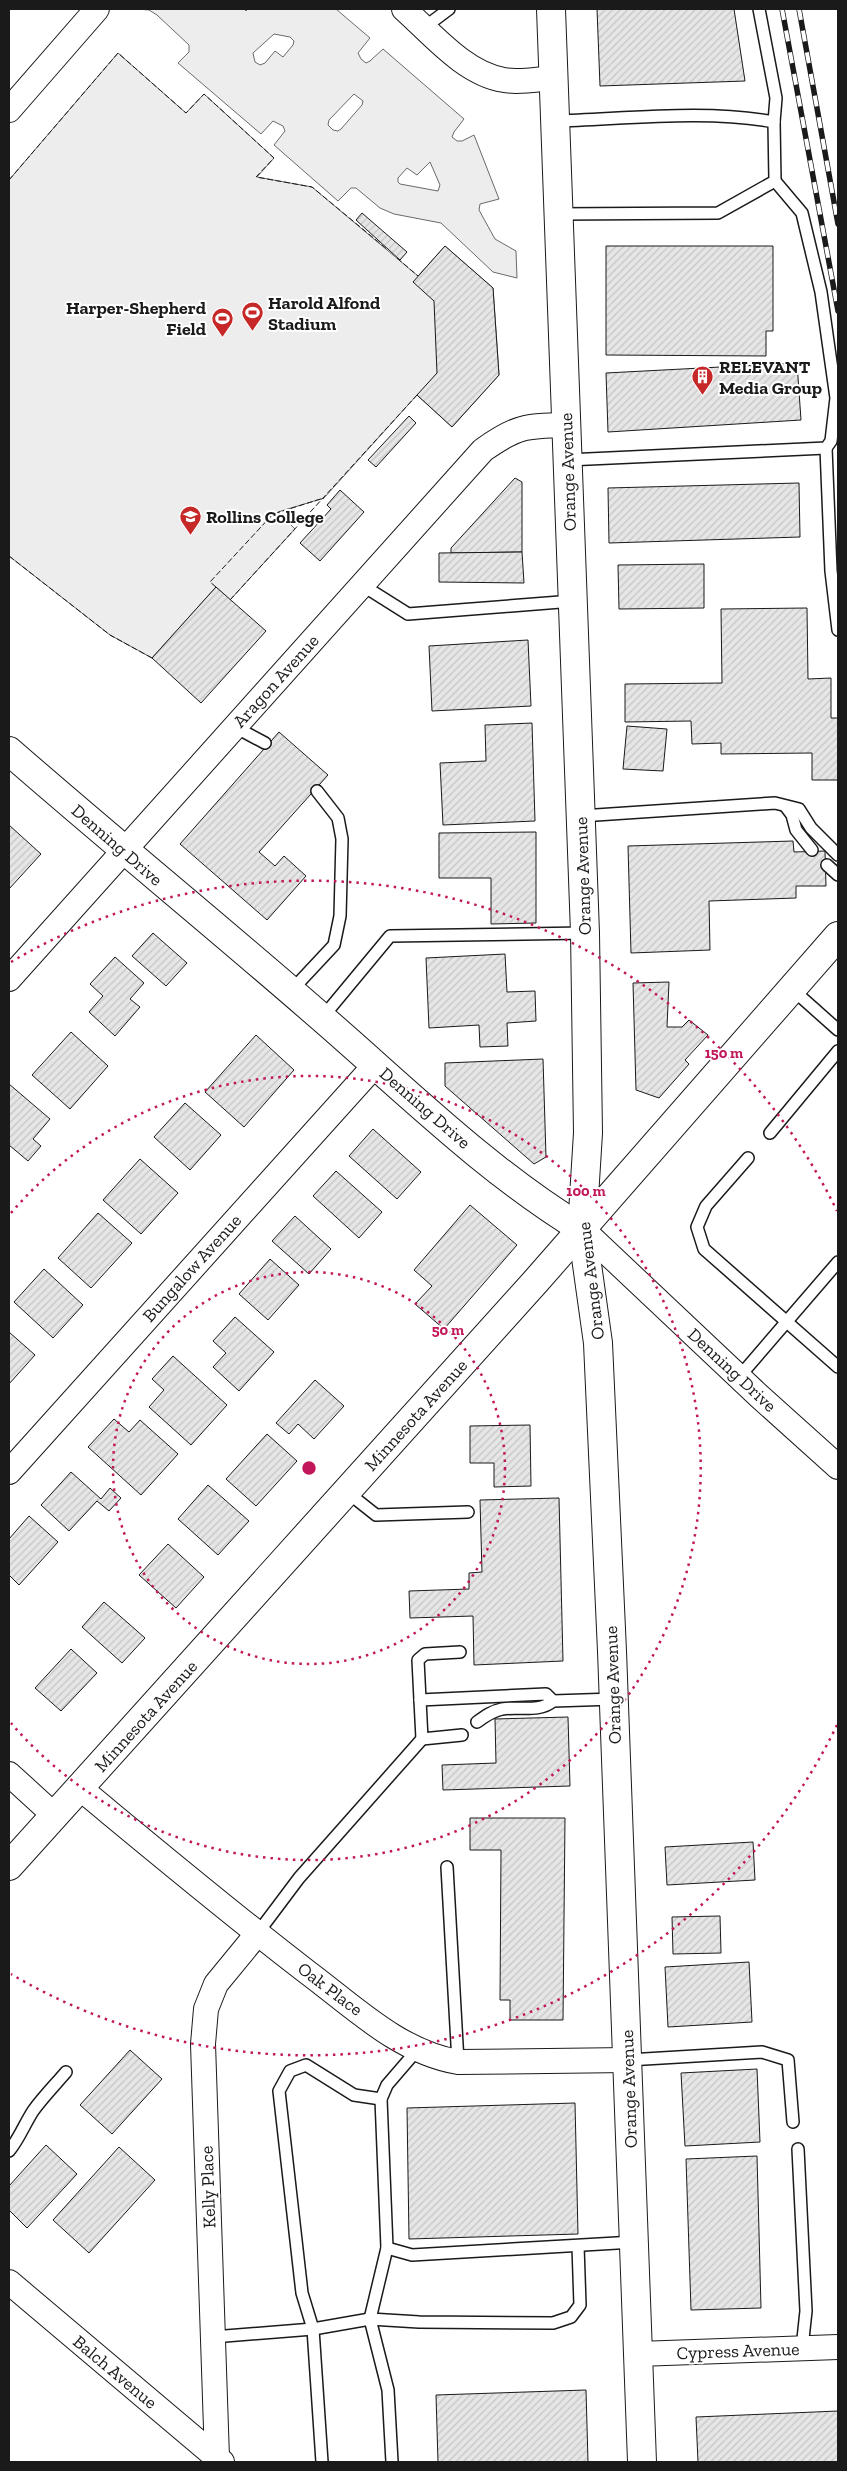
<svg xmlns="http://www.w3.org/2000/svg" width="847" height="2471" font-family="'Zilla Slab',serif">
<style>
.built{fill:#ededed;stroke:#6a6a6a;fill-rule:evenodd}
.building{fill:url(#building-hatch);stroke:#1a1a1a}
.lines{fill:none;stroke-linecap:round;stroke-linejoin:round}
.lane-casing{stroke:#1a1a1a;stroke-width:14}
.street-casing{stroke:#1a1a1a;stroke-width:26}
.secondary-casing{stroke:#1a1a1a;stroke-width:30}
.primary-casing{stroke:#1a1a1a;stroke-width:30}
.lane{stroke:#fff;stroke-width:11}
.street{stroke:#fff;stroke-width:24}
.secondary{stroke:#fff;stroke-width:28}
.primary{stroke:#fff;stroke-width:28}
.rail-casing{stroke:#1a1a1a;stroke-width:5.5}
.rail{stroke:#fff;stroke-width:4;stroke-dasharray:11;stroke-linecap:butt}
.fence{stroke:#1a1a1a;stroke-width:1;stroke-dasharray:6 2.5;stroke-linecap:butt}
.ring{fill:none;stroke:#c2185b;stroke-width:2.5;stroke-dasharray:2.5 5}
.labels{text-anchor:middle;stroke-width:4;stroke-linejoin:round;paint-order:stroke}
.poi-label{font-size:18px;font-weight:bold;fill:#1a1a1a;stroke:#fff;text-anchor:start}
.street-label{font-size:18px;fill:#1a1a1a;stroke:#fff}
.centre{fill:#c2185b;stroke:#fff;stroke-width:2.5}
.ring-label{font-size:15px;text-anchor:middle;font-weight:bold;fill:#c2185b;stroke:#fff;stroke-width:4;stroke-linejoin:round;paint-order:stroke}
</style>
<defs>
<pattern id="building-hatch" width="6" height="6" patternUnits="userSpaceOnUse" patternTransform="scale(1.25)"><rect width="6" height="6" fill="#e6e6e6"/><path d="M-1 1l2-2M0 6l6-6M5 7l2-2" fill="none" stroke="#c5c5c5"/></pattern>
</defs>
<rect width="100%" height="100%" fill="#fff"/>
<g class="built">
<path d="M137,9h107l2,2 2,-2h88l34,29 -12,15 3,6 5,4 4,-2 13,-12 81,70 -10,13 -2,5 5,4h5l12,-6 25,64 -19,5 -1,6 16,29 21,12 1,27 -24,-6 -52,-49 -47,-9 -14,-6 -24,-20h-5l-13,13 -64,-56 11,-14 -2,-5 -10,-5 -12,13 -83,-71 11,-11v-7l-32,-30 -8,-5zM274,34l16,3 4,4 -1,4 -10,12 -8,-6 -10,12 -5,2 -5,-3 -2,-9zM354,94l9,7 -1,4 -21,24 -3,2 -5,-1 -5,-5 1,-5zM430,162l10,23 -2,6 -38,-7 -2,-2v-4l9,-10 10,7z"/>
<polygon points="118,53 186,113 204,94 274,158 257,177 312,187 418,276 445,246 493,288 499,375 452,427 417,395 324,498 278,512 295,529 230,600 216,587 152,658 110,635 9,556 9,180"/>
</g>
<g class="building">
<polygon points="597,9 734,9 745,81 600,86"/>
<polygon points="362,213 407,252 400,260 356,220"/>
<polygon points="445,246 493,288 499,375 452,427 417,395 437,373 434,301 413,282"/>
<polygon points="606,246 773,246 773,331 766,331 766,356 606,355"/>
<polygon points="797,363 801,420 608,432 606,373"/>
<polygon points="409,416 416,423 376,467 368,460"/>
<polygon points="515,478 522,482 522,552 451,553 451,548"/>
<polygon points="799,483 800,537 609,543 608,488"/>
<polygon points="340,490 364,512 320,561 300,543 331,509 327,505"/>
<polygon points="522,552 524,583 439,582 439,553"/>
<polygon points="704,564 704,608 619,609 618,565"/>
<polygon points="216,587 266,631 201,703 152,658"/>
<polygon points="807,608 808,679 831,678 831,718 838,718 838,780 812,780 812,753 721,754 721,743 692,744 691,721 625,722 625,684 722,683 721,609"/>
<polygon points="528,640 531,706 432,711 429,646"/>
<polygon points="532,723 535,821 443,825 440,763 486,761 485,725"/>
<polygon points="627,726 667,729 663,771 623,769"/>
<polygon points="279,732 328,775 259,852 275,866 284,856 306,876 267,920 180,844"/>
<polygon points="9,825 41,854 9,889"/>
<polygon points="536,832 536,923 491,924 491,878 439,878 439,833"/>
<polygon points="793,841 794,852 825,851 826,886 796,886 796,898 709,901 710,950 631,953 628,846"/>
<polygon points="153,933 187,963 166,986 132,956"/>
<polygon points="505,954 507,992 535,991 536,1021 507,1023 508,1046 480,1047 479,1025 429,1028 426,958"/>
<polygon points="115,957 144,983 130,999 140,1007 115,1036 89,1012 103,996 90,984"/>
<polygon points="669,982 667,1027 682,1027 689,1020 708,1035 685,1060 689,1064 659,1098 636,1090 633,983"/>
<polygon points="71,1032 108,1066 70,1109 32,1075"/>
<polygon points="256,1035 294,1070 244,1127 205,1092"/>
<polygon points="543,1059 546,1157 534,1164 445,1086 445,1063"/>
<polygon points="9,1084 50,1119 33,1139 41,1146 28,1161 9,1145"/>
<polygon points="185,1103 221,1135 190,1170 154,1137"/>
<polygon points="373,1129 421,1172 397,1199 349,1156"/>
<polygon points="140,1159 178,1193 141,1234 103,1200"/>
<polygon points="336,1171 382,1212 359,1238 313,1196"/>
<polygon points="470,1205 517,1245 444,1329 415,1304 432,1286 414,1270"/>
<polygon points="98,1213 132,1243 91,1288 58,1258"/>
<polygon points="295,1216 331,1249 309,1274 272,1241"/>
<polygon points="270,1259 299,1285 268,1320 239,1294"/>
<polygon points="44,1269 83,1305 53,1338 14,1302"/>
<polygon points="235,1317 274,1352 239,1391 213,1367 226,1353 213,1341"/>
<polygon points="9,1332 35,1355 9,1384"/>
<polygon points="173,1356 227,1405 191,1445 149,1407 164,1390 152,1379"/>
<polygon points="315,1380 344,1406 314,1439 298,1424 289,1434 276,1423"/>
<polygon points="114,1419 129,1432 140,1420 178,1454 141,1495 88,1447"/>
<polygon points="530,1425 531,1486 494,1487 494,1463 470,1463 470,1426"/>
<polygon points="267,1434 297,1461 256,1506 226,1479"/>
<polygon points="71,1472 101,1499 110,1488 121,1498 109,1511 97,1501 69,1531 41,1505"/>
<polygon points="208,1485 249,1521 218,1555 178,1519"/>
<polygon points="559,1498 563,1661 474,1665 473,1616 410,1618 409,1591 469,1589 469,1573 482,1572 480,1500"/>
<polygon points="29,1516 58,1542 19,1585 9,1575 9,1539"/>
<polygon points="168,1544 204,1577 176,1608 139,1575"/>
<polygon points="104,1602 145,1638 122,1663 82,1627"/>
<polygon points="71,1649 97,1673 61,1711 35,1688"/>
<polygon points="568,1717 570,1786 443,1790 442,1765 496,1763 495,1719"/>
<polygon points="470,1818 565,1818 563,2020 510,2020 510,2000 500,2000 501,1850 470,1850"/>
<polygon points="753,1842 755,1880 667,1885 665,1847"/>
<polygon points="720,1916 721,1953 673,1954 672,1917"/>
<polygon points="749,1962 752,2022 668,2027 665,1967"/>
<polygon points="130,2050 162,2079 112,2134 80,2105"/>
<polygon points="757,2069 760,2142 685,2146 681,2073"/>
<polygon points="575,2103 578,2234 409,2239 407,2108"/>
<polygon points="46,2145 77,2174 27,2228 9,2210 9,2186"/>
<polygon points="119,2147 155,2180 89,2253 53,2220"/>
<polygon points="757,2156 761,2308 691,2310 686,2159"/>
<polygon points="586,2390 588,2462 438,2462 436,2395"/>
<polygon points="838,2411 838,2462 698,2462 696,2417"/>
</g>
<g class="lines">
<defs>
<g id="lane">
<polyline points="759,9 776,98 774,122"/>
<polyline points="425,27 449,9"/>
<path d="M555,121c71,-2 150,-12 219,1l1,59 -57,32 -160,1"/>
<polyline points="826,448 831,571 838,630"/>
<polyline points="567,460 826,448 831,441 836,398 821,292 802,213 775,181"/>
<polyline points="362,585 408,614 573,601"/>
<polyline points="235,727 265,743"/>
<polyline points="786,807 792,815 796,830 812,850"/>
<polyline points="581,816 775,803 799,809 811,828 838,855"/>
<polyline points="827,865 838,875"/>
<polyline points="792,989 838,1030"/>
<polyline points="291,991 334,945 340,916 342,839 338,818 317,791"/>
<polyline points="322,1018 390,936 585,933"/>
<polyline points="770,1133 838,1051"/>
<polyline points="748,1158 706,1206 697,1227 704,1249 838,1367"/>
<polyline points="739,1377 838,1262"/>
<polyline points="347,1492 376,1515 468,1512"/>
<polyline points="420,1700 418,1660 425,1654 460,1652"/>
<path d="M477,1722c8,-6 15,-11 25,-13 17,-3 37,4 51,-8l61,-2"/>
<polyline points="462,1735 422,1739 420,1700 546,1694 553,1701"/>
<polyline points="447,1867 458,2062"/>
<polyline points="257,1934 299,1878 422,1739"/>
<polyline points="628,2060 762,2052 788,2060 793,2122"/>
<polyline points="798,2149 806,2311 802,2348"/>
<path d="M9,2151c10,-12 15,-26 24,-40 10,-14 22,-26 33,-39"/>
<polyline points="387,2248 412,2255 634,2242"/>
<polyline points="213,2337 313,2329 370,2319 419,2322 553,2323 571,2317 580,2305 578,2246"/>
<polyline points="322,2462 313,2329 302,2293 279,2091 290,2071 306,2065 354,2095 381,2099"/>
<polyline points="392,2462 388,2390 370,2319 387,2248 381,2099 387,2085 418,2049"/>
</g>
<g id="street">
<path d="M404,9c28,25 61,65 100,71 15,3 34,-1 50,-2"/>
<polyline points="9,110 97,9"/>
<path d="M9,979l474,-529c34,-24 42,-24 83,-25"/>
<polyline points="582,1229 759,1396 838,1467"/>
<polyline points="9,1472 376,1064"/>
<polyline points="9,1774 55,1816"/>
<path d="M81,1789c75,62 149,124 226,183 47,35 92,80 151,90l170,-2"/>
<polyline points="9,2282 222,2462"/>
<polyline points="638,2354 838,2347"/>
<polyline points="217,2458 203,2044 206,2009 216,1984 257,1934"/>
</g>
<g id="secondary">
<path d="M9,751c103,90 210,177 313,267 82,71 167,155 260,211"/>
<polyline points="9,1866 536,1281 838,936"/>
</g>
<polyline id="primary" points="551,9 585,933 588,1133 582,1229 598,1343 612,1651 642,2462"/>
</defs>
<use href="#lane" class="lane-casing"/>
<use href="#street" class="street-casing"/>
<use href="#secondary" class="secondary-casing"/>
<use href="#primary" class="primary-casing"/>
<use href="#lane" class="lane"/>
<use href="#street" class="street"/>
<use href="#secondary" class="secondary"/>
<use href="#primary" class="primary"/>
<defs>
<g id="rail">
<polyline points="782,9 838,311"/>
<polyline points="799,9 838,224"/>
</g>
</defs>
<use href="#rail" class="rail-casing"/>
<use href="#rail" class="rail"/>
<g class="fence">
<polyline points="9,180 118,53 186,113 204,94 274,158 256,177 312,187 388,250"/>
<polyline points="397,258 418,276"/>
<polyline points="9,556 110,635 152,658"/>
<polyline points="216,587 210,582 273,514 324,498"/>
<polyline points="230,600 417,395"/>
</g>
</g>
<g class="ring">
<circle cx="309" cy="1468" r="196"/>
<path d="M11 1213A392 392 0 1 1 11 1723"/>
<path d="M837 1725A587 587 0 0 1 11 1974M11 962A587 587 0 0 1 837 1211"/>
</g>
<defs>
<symbol id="stadium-pin" viewBox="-11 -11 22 30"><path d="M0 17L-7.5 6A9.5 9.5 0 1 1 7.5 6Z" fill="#c62828" stroke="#fff"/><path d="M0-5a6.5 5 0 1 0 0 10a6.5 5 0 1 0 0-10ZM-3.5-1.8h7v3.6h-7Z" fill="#fff"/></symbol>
<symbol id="building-pin" viewBox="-11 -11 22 30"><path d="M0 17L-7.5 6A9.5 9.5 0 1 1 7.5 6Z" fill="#c62828" stroke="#fff"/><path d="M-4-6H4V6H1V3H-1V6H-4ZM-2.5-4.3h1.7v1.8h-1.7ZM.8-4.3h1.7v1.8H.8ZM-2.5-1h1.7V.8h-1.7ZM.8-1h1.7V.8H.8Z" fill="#fff"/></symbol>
<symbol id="university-pin" viewBox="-11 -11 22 30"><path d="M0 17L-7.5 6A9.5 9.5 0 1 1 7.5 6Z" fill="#c62828" stroke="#fff"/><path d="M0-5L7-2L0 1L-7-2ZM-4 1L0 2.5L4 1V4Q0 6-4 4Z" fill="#fff"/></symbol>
</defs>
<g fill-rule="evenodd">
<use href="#stadium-pin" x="240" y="300" width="25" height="34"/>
<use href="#stadium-pin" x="210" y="306" width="25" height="34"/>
<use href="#building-pin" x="690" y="364" width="25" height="34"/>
<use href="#university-pin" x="178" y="504" width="25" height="34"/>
</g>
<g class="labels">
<g class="poi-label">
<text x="268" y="309">Harold Alfond<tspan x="268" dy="21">Stadium</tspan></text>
<text x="206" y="314" text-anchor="end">Harper-Shepherd<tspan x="206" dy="21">Field</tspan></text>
<text x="719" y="373">RELEVANT<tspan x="719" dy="21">Media Group</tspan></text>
<text x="206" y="523">Rollins College</text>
</g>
<g class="street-label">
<text transform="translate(568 472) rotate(-92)" y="6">Orange Avenue</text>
<text transform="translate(276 681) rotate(-48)" y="6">Aragon Avenue</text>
<text transform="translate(117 845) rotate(41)" y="6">Denning Drive</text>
<text transform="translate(583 876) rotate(-92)" y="6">Orange Avenue</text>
<text transform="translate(425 1108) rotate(41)" y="6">Denning Drive</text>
<text transform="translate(192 1268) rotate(-48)" y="6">Bungalow Avenue</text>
<text transform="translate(591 1281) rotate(-97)" y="6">Orange Avenue</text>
<text transform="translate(732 1370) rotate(43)" y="6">Denning Drive</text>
<text transform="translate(416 1415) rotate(-48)" y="6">Minnesota Avenue</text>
<text transform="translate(613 1685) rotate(-92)" y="6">Orange Avenue</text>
<text transform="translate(146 1716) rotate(-48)" y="6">Minnesota Avenue</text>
<text transform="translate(330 1989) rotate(37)" y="6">Oak Place</text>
<text transform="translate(629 2089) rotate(-92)" y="6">Orange Avenue</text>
<text transform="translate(208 2187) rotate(-92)" y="6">Kelly Place</text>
<text transform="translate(738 2351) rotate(-2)" y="6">Cypress Avenue</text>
<text transform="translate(115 2372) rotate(40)" y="6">Balch Avenue</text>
</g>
</g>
<circle cx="309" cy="1468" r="8" class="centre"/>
<g class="ring-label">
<text x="724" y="1058">150 m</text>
<text x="586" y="1196">100 m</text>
<text x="448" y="1335">50 m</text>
</g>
<rect width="847" height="2471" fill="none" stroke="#1a1a1a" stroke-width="20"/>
</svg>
